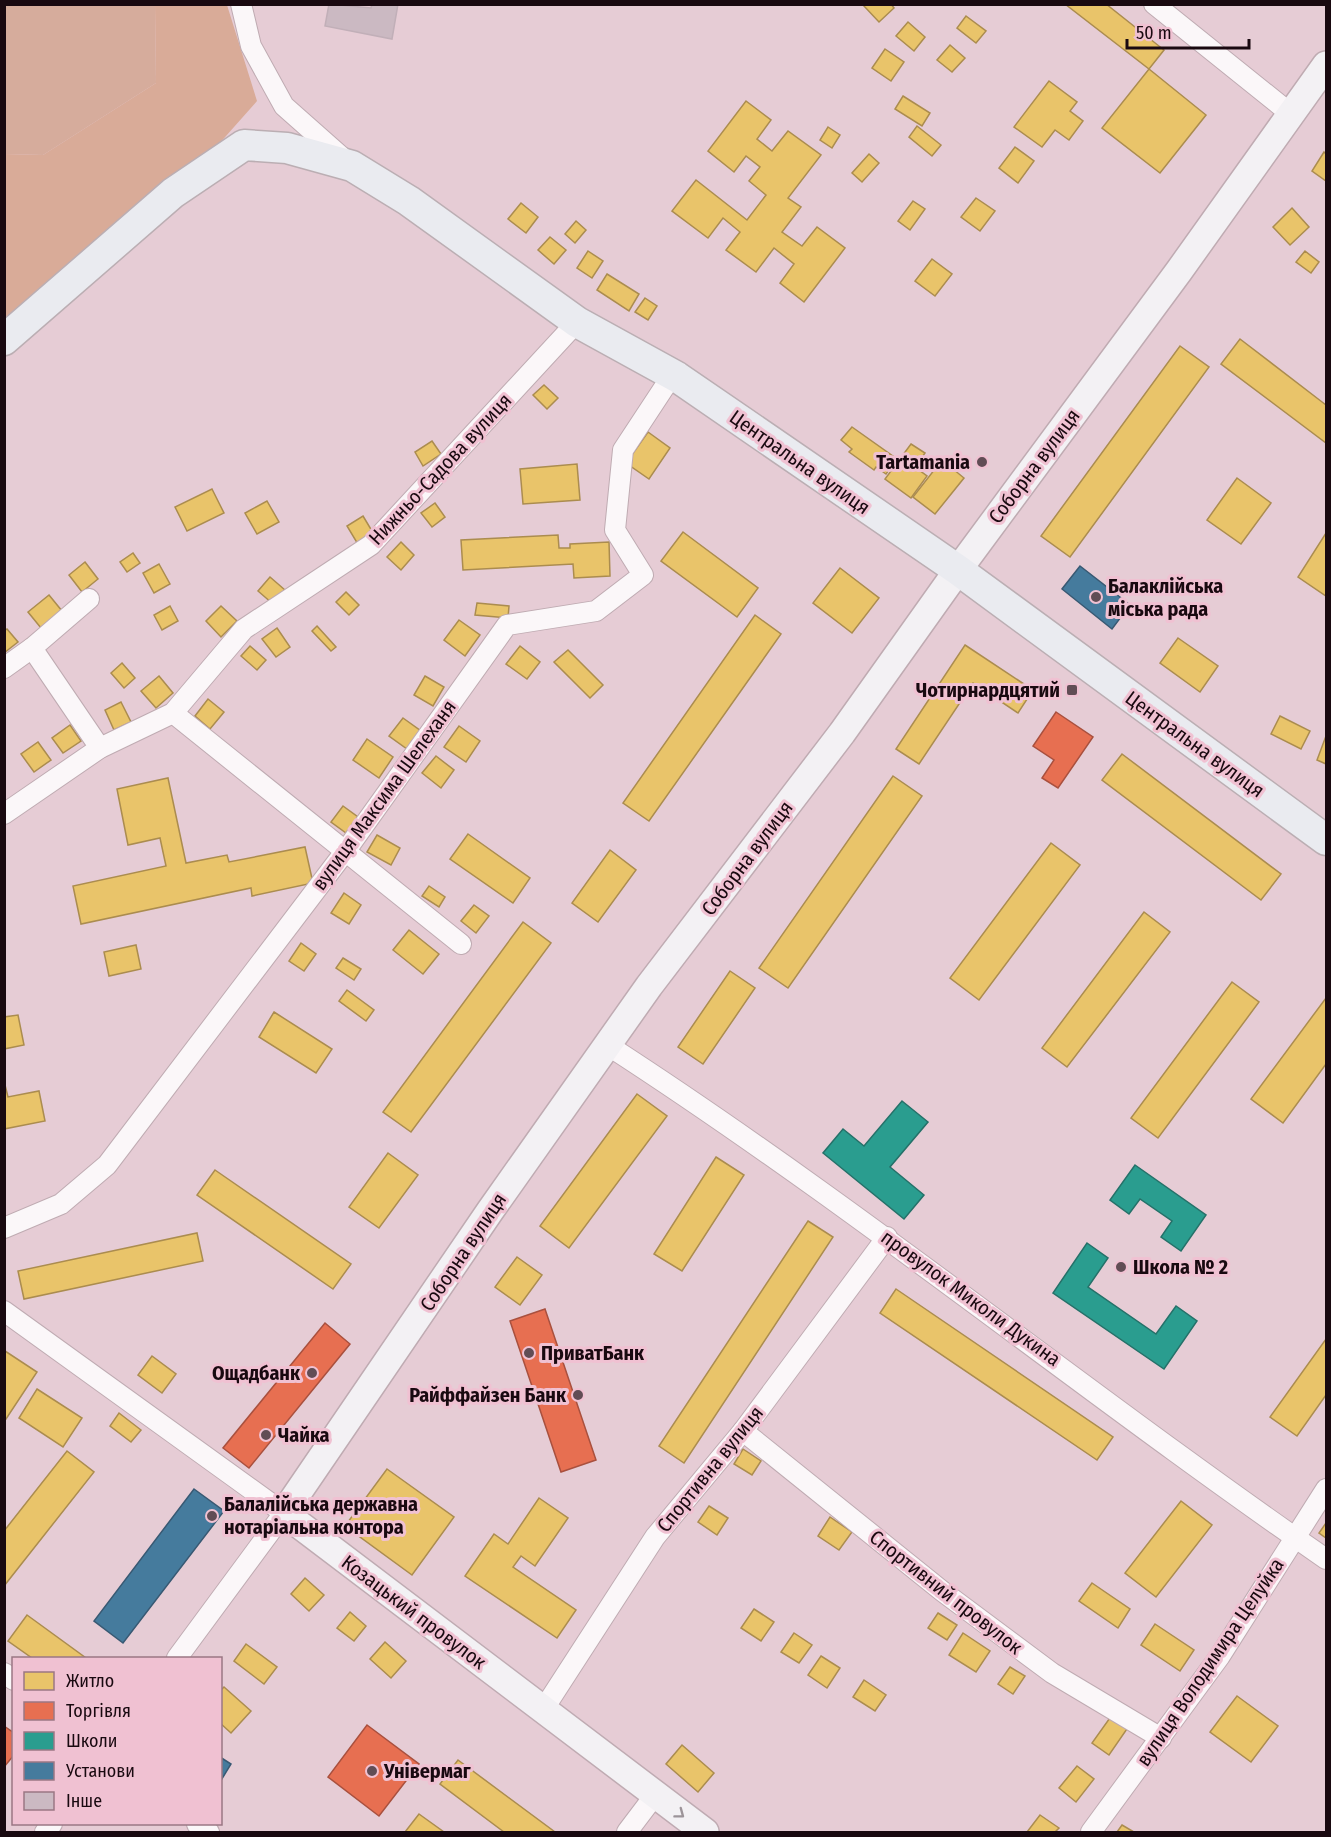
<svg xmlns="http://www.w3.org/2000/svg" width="1331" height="1837" font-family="'Fira Sans Condensed',sans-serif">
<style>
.green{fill:#d6ac9c}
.forest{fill:#d9ab98}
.homes{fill:#e9c46a;stroke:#ab8c4f;stroke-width:1.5}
.shops{fill:#e76f51;stroke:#a9503e;stroke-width:1.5}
.schools{fill:#2a9d8f;stroke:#257169;stroke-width:1.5}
.public{fill:#457b9d;stroke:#385973;stroke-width:1.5}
.building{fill:#cbb9c2;stroke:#c1afb8;stroke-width:1.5}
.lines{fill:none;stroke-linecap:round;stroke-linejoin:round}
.street-casing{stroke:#bfabb2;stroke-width:22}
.secondary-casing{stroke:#bfabb2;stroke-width:30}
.primary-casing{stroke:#bbaeb3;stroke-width:33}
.street{stroke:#fbf7f9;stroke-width:20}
.secondary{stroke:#f3f1f4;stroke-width:27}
.primary{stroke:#eaebf0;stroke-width:30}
.oneway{stroke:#9c9499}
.poi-dot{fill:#614d55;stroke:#f0c1d2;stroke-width:2}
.labels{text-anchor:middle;stroke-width:6;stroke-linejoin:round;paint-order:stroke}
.street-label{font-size:20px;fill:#190910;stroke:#f0c1d2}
.poi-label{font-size:20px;font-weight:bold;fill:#190910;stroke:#f0c1d2;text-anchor:start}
</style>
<rect width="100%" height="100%" fill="#e6ccd5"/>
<polygon class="green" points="5,5 155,5 156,83 43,155 5,154"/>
<polygon class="forest" points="155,5 227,5 257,101 202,163 5,325 5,154 43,155 156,83"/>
<g class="homes">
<polygon points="891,4 894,8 879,22 863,5"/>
<polygon points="1065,4 1106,4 1164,50 1149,69"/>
<polygon points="966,16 986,31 976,43 957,28"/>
<polygon points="908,22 925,37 914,51 896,36"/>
<polygon points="950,45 965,58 952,72 937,60"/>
<polygon points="885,49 904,62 891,81 872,68"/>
<polygon points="1149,69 1206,115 1160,173 1102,128"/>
<polygon points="1049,81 1077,102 1070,111 1083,121 1069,140 1055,130 1042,147 1014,127"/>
<polygon points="903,96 930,113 922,126 895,109"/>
<polygon points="746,101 771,120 757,139 772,151 788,131 821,155 788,198 801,207 782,232 802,246 817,227 845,248 804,302 780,283 794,264 774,248 756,272 726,250 740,232 723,218 708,238 672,211 696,180 747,220 766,195 749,181 760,167 746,156 734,172 708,151"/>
<polygon points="917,126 941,145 932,156 909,137"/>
<polygon points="828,127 840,135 832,148 820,140"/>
<polygon points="1015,147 1034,161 1018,183 999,168"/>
<polygon points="1324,152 1326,154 1326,181 1312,171"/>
<polygon points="869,154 879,163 862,182 852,173"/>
<polygon points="976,198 995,211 980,231 961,217"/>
<polygon points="913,201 925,209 910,230 898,221"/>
<polygon points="521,203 538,217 526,233 508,219"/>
<polygon points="1292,208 1309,227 1290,245 1273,227"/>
<polygon points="576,221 586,230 575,243 565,234"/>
<polygon points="550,237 566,250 554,264 538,250"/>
<polygon points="588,251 603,261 592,278 577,268"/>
<polygon points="1305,251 1319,262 1311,273 1296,262"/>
<polygon points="932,259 952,274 935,296 915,281"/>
<polygon points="607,274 639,294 629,311 597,290"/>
<polygon points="645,298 657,306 648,320 635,312"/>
<polygon points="1240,339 1326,405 1326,443 1221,364"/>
<polygon points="1180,346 1209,367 1070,557 1041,536"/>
<polygon points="544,385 558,398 547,409 533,395"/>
<polygon points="852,427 897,459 886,474 876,467 874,470 849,452 852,449 841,440"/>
<polygon points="648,432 670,448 649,479 626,463"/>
<polygon points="432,441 441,454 423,466 415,452"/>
<polygon points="911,444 925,453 915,467 927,476 911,498 885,479"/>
<polygon points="942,460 964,478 935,514 913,497"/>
<polygon points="577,464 580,500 523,504 520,469"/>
<polygon points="1237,478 1271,503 1241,544 1207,520"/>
<polygon points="212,489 224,513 187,531 175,507"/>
<polygon points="267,501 279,522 257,534 245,513"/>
<polygon points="435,503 445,517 432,527 421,513"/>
<polygon points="363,516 375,536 359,546 347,526"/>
<polygon points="683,532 758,588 737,617 661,561"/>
<polygon points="1326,533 1326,596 1298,577"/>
<polygon points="558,535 559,548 570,548 570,544 609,542 610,576 574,578 573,564 463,570 461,540"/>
<polygon points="401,542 414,555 401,570 387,557"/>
<polygon points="133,553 140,563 127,572 120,562"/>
<polygon points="85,562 98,579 82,592 69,575"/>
<polygon points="159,564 170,584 154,593 143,573"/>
<polygon points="840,568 879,598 852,633 813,603"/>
<polygon points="270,577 285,590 273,604 258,591"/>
<polygon points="346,592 359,605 349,615 336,602"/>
<polygon points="49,595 62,611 41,628 28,612"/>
<polygon points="477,603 509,606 508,618 475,615"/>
<polygon points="170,606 178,621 162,630 154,615"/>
<polygon points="221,606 237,621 221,637 206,621"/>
<polygon points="755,615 781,634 649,821 623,803"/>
<polygon points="459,620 480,635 465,656 444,640"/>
<polygon points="317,626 336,647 331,651 312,631"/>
<polygon points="277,628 290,647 276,657 262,639"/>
<polygon points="7,629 18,642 4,653 4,631"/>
<polygon points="1178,638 1218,666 1200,692 1160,663"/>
<polygon points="965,645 1033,690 1018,713 973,683 919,764 896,749"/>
<polygon points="250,646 266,660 257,670 241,656"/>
<polygon points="520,646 540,662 527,679 506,664"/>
<polygon points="568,650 603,685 590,698 554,662"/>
<polygon points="122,663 135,678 124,688 111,673"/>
<polygon points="159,676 173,693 156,708 141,691"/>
<polygon points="425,676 444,687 433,706 414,695"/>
<polygon points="208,699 224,712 210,729 195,716"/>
<polygon points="121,702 131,722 114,730 105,710"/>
<polygon points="1280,716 1310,731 1301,749 1271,734"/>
<polygon points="403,718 421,731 407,749 389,736"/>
<polygon points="70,725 81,741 63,753 52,738"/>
<polygon points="459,726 480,741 466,762 444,747"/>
<polygon points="1326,736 1326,764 1317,760"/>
<polygon points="367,739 393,757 379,778 353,760"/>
<polygon points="38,742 51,760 34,772 21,754"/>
<polygon points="1122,754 1281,874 1261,900 1102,780"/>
<polygon points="436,756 454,770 441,788 422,773"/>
<polygon points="893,776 922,796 788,988 759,968"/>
<polygon points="168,778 186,863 227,855 229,862 305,847 313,883 252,896 251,888 81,924 73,886 166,866 160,838 128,845 117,789"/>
<polygon points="343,806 358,817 346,833 331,822"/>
<polygon points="468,834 530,878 513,903 450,859"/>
<polygon points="377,835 400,848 391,865 367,852"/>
<polygon points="1051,843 1080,865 979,1000 950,978"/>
<polygon points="610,850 636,870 598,922 572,903"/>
<polygon points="429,886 445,897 439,907 422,896"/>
<polygon points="344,893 361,905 349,924 331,913"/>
<polygon points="474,905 489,916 476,933 461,921"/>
<polygon points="1144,912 1170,932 1067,1067 1042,1048"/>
<polygon points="523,922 551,943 411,1132 383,1112"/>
<polygon points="409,930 439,954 423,974 393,950"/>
<polygon points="301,943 316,954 304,971 289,961"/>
<polygon points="136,945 141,969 109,976 104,952"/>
<polygon points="343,958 361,969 354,980 336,968"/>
<polygon points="730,971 755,988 703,1064 678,1047"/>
<polygon points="1232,982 1259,1002 1158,1138 1131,1118"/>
<polygon points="347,990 374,1010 366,1021 339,1001"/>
<polygon points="1326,998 1326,1064 1283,1123 1251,1099"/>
<polygon points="274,1012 332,1049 316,1073 259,1037"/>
<polygon points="18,1015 24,1045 4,1049 4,1017"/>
<polygon points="4,1081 8,1097 39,1091 45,1121 4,1129"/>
<polygon points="637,1094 667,1116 569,1248 540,1226"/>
<polygon points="388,1153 418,1175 379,1228 349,1207"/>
<polygon points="716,1157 744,1175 682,1271 654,1254"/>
<polygon points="215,1170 351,1264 333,1289 197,1195"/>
<polygon points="808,1221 833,1237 684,1463 659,1446"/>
<polygon points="197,1233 203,1261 24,1299 18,1271"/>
<polygon points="517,1257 542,1275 520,1305 495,1287"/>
<polygon points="896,1289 1113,1437 1097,1460 880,1313"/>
<polygon points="1326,1339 1326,1395 1297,1436 1270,1417"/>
<polygon points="5,1351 37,1372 6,1419 4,1418"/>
<polygon points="152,1356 176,1374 162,1393 138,1375"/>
<polygon points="37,1389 82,1418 63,1447 19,1418"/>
<polygon points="119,1413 141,1430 131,1442 110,1426"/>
<polygon points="743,1449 761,1461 752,1475 734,1464"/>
<polygon points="67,1451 94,1472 4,1586 4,1531"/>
<polygon points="387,1469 454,1517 412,1575 345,1526"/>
<polygon points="539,1498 568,1518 535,1566 521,1556 513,1567 576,1610 557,1638 465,1576 494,1534 508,1544"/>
<polygon points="1181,1501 1212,1525 1156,1597 1125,1573"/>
<polygon points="709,1506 728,1518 717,1535 698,1522"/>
<polygon points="830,1517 852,1532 839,1550 818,1536"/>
<polygon points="1326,1523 1326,1538 1319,1533"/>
<polygon points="305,1578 324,1595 309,1611 291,1594"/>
<polygon points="1092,1583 1130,1609 1118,1628 1079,1601"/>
<polygon points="754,1609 774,1622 761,1641 741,1628"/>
<polygon points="350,1612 366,1626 354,1641 337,1628"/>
<polygon points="938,1613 957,1625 947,1640 928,1628"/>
<polygon points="27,1615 86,1658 32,1658 8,1641"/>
<polygon points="1155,1624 1194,1650 1180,1671 1141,1645"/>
<polygon points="794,1633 812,1645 799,1663 781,1652"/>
<polygon points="963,1633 990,1651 976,1672 949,1655"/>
<polygon points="385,1642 406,1661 391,1678 370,1659"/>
<polygon points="246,1644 277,1667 264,1684 234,1661"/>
<polygon points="821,1656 840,1668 827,1688 808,1675"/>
<polygon points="1010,1667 1025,1676 1013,1694 998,1684"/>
<polygon points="864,1680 886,1695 875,1711 853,1697"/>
<polygon points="224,1687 251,1711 231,1733 220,1723 220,1691"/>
<polygon points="1237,1696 1278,1726 1251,1762 1210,1732"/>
<polygon points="1112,1715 1129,1726 1109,1755 1092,1743"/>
<polygon points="682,1745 714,1773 698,1792 666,1764"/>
<polygon points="458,1760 555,1832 504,1832 440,1784"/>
<polygon points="1077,1766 1094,1779 1076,1802 1059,1788"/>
<polygon points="419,1814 444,1832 405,1832"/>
<polygon points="1040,1815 1059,1828 1055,1832 1027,1832"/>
<polygon points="1122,1825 1134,1832 1117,1832"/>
</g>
<g class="shops">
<polygon points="1056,712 1093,737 1058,788 1042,778 1054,760 1033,746"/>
<polygon points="545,1309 596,1460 561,1472 510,1321"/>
<polygon points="325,1323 350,1344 249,1468 223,1448"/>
<polygon points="367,1725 419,1764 379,1816 328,1777"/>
<polygon points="4,1726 14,1733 14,1755 4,1767"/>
</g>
<g class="schools">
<polygon points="902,1101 928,1122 890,1167 924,1195 904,1219 823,1153 843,1129 864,1146"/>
<polygon points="1135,1165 1206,1215 1181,1251 1161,1237 1172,1221 1140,1199 1129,1214 1110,1200"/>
<polygon points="1087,1243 1108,1258 1088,1287 1156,1334 1176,1306 1197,1321 1164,1369 1053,1293"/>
</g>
<g class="public">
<polygon points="1080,566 1130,605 1112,629 1062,589"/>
<polygon points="194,1489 224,1511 123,1643 94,1621"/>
<polygon points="220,1757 231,1764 220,1782"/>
</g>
<polygon class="building" points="329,4 371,8 372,4 398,4 392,39 325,26"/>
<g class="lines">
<defs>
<g id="street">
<polyline points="241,4 251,46 284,106 345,160"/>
<polyline points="1154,4 1291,114"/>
<polyline points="89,599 32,648 100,748"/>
<polyline points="4,668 32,648"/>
<polyline points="173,713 461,944"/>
<polyline points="4,814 100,748 173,713 244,629 371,545 577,322"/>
<path d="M609,1046c247,160 475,346 717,513"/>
<polyline points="4,1228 61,1204 107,1165 347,849 507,625 596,611 643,575 615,530 623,450 673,374"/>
<polyline points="4,1311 284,1513 177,1658"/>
<polyline points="743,1431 942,1591 1052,1673 1161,1738"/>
<polyline points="4,1673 14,1680"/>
<polyline points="543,1710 655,1537 743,1431 887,1237"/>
<polyline points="197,1824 209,1832"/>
<polyline points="45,1832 52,1824"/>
<polyline points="627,1832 655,1795"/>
<polyline points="1091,1832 1220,1656 1326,1489"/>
</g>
<polyline id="secondary" points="705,1832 284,1513 490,1211 649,986 842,733 958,570 1179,271 1326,65"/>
<polyline id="primary" points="4,340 173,193 244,145 287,148 352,166 409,201 577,322 677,377 958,570 1326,840"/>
</defs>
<use href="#street" class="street-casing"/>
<use href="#secondary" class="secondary-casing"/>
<use href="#primary" class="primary-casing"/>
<use href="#street" class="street"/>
<use href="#secondary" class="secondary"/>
<use href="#primary" class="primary"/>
</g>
<defs><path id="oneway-chevron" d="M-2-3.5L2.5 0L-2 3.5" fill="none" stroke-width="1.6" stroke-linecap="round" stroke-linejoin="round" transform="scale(1.5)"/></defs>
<use class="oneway" href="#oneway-chevron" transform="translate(680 1814) rotate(37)"/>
<g class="poi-dot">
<circle cx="982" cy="462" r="6"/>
<circle cx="1096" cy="597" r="6"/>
<rect x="1066" y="684" width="12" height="12" rx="3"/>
<circle cx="1121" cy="1267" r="6"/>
<circle cx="529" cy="1353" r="6"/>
<circle cx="312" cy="1373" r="6"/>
<circle cx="578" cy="1395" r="6"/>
<circle cx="266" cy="1435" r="6"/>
<circle cx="212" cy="1516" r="6"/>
<circle cx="372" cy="1771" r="6"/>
</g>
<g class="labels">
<g class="street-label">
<text transform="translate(800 462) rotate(35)" y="7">Центральна вулиця</text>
<text transform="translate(1034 466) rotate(-53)" y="7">Соборна вулиця</text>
<text transform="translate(440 469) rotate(-47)" y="7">Нижньо-Садова вулиця</text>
<text transform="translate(1195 744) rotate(36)" y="7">Центральна вулиця</text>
<text transform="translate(384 795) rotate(-54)" y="7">вулиця Максима Шелеханя</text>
<text transform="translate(747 858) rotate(-53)" y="7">Соборна вулиця</text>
<text transform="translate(463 1252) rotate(-56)" y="7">Соборна вулиця</text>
<text transform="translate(971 1298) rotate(36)" y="7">провулок Миколи Дукина</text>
<text transform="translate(710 1469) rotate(-51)" y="7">Спортивна вулиця</text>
<text transform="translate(946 1592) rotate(38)" y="7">Спортивний провулок</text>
<text transform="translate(414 1612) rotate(37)" y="7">Козацький провулок</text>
<text transform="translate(1210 1662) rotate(-56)" y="7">вулиця Володимира Целуйка</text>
</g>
<g class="poi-label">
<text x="970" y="469" text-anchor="end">Tartamania</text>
<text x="1108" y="593">Балаклійська<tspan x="1108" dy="23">міська рада</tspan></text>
<text x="1060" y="697" text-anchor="end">Чотирнардцятий</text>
<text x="1133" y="1274">Школа № 2</text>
<text x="541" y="1360">ПриватБанк</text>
<text x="300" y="1380" text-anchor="end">Ощадбанк</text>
<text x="566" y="1402" text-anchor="end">Райффайзен Банк</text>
<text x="278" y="1442">Чайка</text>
<text x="224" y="1511">Балалійська державна<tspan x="224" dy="23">нотаріальна контора</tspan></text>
<text x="384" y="1778">Універмаг</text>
</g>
</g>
<rect width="1331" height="1837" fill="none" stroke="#190910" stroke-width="12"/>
<rect x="12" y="1657" width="210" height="168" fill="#f0c1d2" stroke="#9a7784" stroke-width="1.5"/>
<rect x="24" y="1672" width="30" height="18" fill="#e9c46a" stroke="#9a7784" stroke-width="1.5"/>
<text x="66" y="1687" font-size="18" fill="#190910">Житло</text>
<rect x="24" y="1702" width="30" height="18" fill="#e76f51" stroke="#9a7784" stroke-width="1.5"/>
<text x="66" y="1717" font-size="18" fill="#190910">Торгівля</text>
<rect x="24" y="1732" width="30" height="18" fill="#2a9d8f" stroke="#9a7784" stroke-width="1.5"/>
<text x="66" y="1747" font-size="18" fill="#190910">Школи</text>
<rect x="24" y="1762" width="30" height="18" fill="#457b9d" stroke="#9a7784" stroke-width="1.5"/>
<text x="66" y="1777" font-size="18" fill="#190910">Установи</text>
<rect x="24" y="1792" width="30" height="18" fill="#cbb9c2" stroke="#9a7784" stroke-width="1.5"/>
<text x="66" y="1807" font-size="18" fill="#190910">Інше</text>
<path d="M1127 39v9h122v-9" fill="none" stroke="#190910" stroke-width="3"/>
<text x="1136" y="39" font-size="18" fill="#190910" stroke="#f0c1d2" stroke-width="4.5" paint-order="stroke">50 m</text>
</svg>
